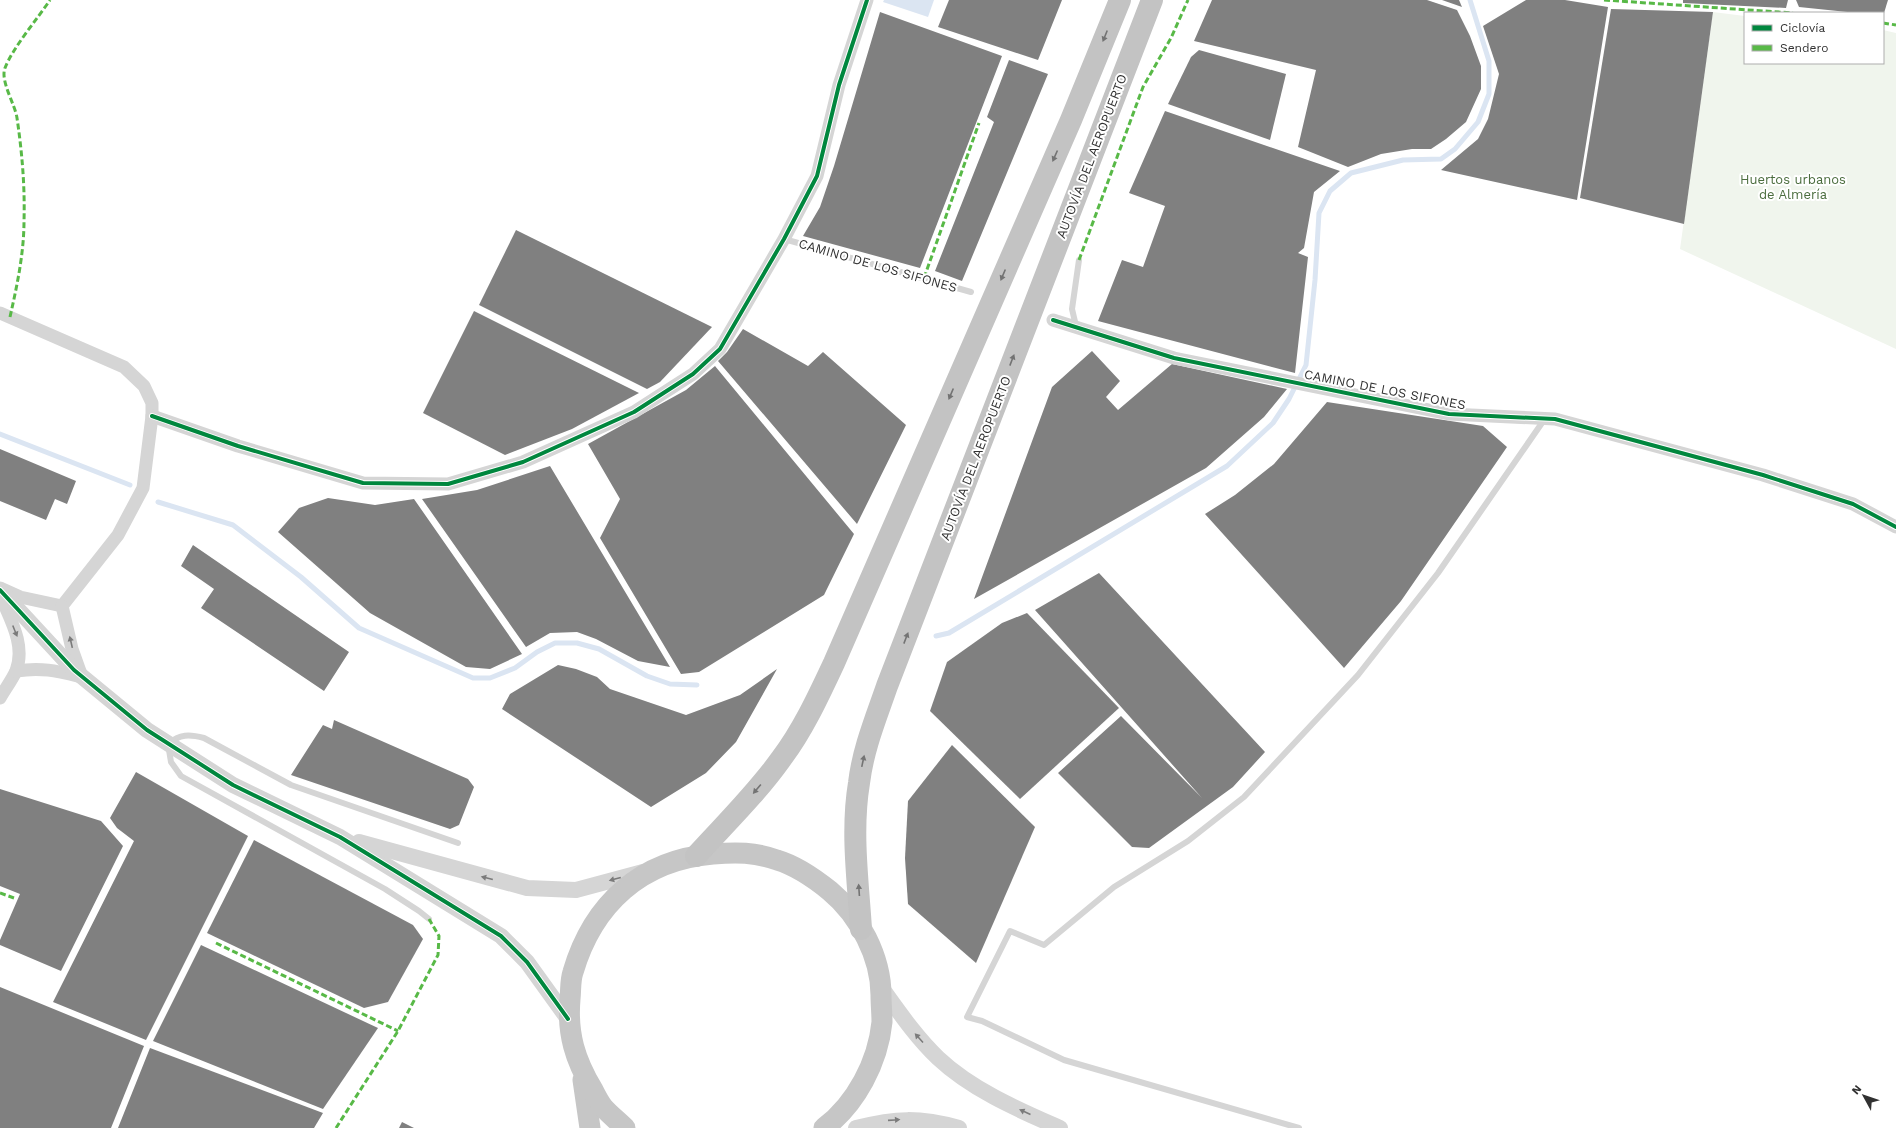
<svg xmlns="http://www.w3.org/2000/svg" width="1896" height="1128" font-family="'Work Sans',sans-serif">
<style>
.green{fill:#f0f5ed}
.water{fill:#dbe5f2}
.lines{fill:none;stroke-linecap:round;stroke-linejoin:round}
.stream{stroke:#dbe5f2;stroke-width:5}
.building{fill:#808080}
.service{stroke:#d5d5d5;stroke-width:6}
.minor{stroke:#d5d5d5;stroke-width:13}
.tertiary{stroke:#d5d5d5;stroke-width:16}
.trunk{stroke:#c6c6c6;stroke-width:21}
.motorway{stroke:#c3c3c3;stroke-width:22}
.quiet{stroke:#58b947;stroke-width:3;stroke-dasharray:6 3;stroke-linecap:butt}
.cycleway-casing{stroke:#fff;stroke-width:6}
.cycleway{stroke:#00873e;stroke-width:4}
.oneway{fill:#737373}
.oneway2{fill:#7b7b7b}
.labels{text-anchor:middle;stroke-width:4;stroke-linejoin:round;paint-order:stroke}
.street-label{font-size:13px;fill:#313131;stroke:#fff}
.park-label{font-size:13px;fill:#4b6d3e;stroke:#fff}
</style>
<rect width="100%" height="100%" fill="#fff"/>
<polygon class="green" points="1713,12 1745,16 1745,63 1883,63 1883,30 1896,33 1896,349 1680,249"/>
<polygon class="water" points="884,0 934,0 928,17 883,2"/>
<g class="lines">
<g class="stream">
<polyline points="0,434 130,485"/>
<polyline points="158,502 233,525 301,577 359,628 473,678 490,678 515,668 537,652 555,643 577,643 599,649 647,676 670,684 697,685"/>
<polyline points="936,636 949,633 1227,466 1273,423 1289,399 1306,365 1315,280 1319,213 1330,191 1351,173 1403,160 1441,159 1455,149 1478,122 1489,94 1489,61 1470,0"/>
</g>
</g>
<g class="building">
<polygon points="949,0 1062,0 1038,60 938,27"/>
<polygon points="1212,0 1427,0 1457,10 1470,36 1481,66 1481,89 1466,122 1446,139 1431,149 1412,149 1381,154 1348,167 1298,147 1316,70 1194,41"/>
<polygon points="1442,0 1459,0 1462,7"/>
<polygon points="1526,0 1565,0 1608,7 1577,200 1441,170 1478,139 1488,119 1499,74 1483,26"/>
<polygon points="1683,0 1788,0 1786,8 1683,3"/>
<polygon points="1796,0 1888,0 1884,13 1857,13 1799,7"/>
<polygon points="1611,9 1713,12 1684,224 1580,198"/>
<polygon points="880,12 1002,56 920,268 803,236 820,207 834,166"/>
<polygon points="1199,50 1286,74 1270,140 1168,104 1191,57"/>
<polygon points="1009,60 1048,74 962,281 935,271 994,122 987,117"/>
<polygon points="1165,111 1340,171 1314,192 1304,248 1298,253 1308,257 1295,373 1098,321 1122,260 1143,267 1165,206 1129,193"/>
<polygon points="516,230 712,327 660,382 647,389 479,305"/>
<polygon points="474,311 639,393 572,429 505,455 423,413"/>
<polygon points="743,329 808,366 823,352 906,425 857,524 718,361 727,352"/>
<polygon points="1092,351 1120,381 1106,397 1118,410 1172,364 1287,389 1264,417 1206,468 974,599 1052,387"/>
<polygon points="715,366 854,534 824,595 699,672 681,674 600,538 620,499 588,444 686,390"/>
<polygon points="1327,402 1483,426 1507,447 1401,601 1344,668 1205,514 1235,495 1274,464"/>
<polygon points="0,449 76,481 67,504 55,499 46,520 0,501"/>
<polygon points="550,466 670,667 638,661 596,639 577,632 550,633 526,647 422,499 477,490"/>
<polygon points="328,498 375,505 414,499 522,654 490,669 466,667 370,613 278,532 299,508"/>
<polygon points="193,545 349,652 324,691 201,608 214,589 181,566"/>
<polygon points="1099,573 1265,752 1233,787 1149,848 1132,847 1058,773 1121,716 1202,798 1035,610"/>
<polygon points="1027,613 1119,708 1020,799 930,711 947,662 1002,623"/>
<polygon points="558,665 576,669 597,677 610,689 686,715 740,695 777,669 736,742 706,773 651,807 502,709 510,694"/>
<polygon points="334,720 468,779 474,787 459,825 450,829 291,775 323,725 332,729"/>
<polygon points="952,745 1035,827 976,963 908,904 905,858 908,801"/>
<polygon points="136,772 248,836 146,1040 53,1002 134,841 117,828 110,818"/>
<polygon points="0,789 101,821 123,846 61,971 0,945 0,940 20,894 0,886"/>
<polygon points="254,840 413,925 423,939 388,1002 364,1008 207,933"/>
<polygon points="201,945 378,1028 323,1109 153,1041"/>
<polygon points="0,987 144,1046 111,1128 0,1128"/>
<polygon points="150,1048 323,1113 314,1128 118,1128"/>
<polygon points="402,1122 414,1128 399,1128"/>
</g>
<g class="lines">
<g class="service">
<polyline points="784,239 971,292"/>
<polyline points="1076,326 1072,309 1079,260"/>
<path d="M429,919l-10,-8 -34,-22 -204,-113 -10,-14 -3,-18c12,-10 21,-10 36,-6l87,47 167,58"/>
<polyline points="1299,1128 1064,1060 982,1021 967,1017 1010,931 1044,945 1114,887 1188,841 1244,797 1358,675 1438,573 1544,420"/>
</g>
<g class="minor">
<polyline points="0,313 124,367 144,386 152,403 152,416 143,488 118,535 62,606"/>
<polyline points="1053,320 1174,358 1449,414 1555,419 1763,475 1853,504 1896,527"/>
<polyline points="152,416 238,446 363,483 448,484 523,462 634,412 693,374 720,349 784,239 817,176 839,85 867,0"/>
<polyline points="0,588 20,597 62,606"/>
<path d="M0,595c10,24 26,50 16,76 -4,9 -11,18 -16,27"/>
<polyline points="62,606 72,649 82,677"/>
<path d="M16,671c26,-4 41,0 66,6"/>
</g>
<g class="tertiary">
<polyline points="0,590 74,670 147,730 233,785 340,837 501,936 527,962 568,1019"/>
<polyline points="359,842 527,888 576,890 643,872"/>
<path d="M881,987c18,25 35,50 57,71 34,32 81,52 122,70"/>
<path d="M856,1128c40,-10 63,-11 103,0"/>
</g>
<g class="trunk">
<polyline points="583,1080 590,1128"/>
<path d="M625,1128c-7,-7 -16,-14 -22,-21 -4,-5 -7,-11 -10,-17 -18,-30 -26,-56 -23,-91 1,-9 0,-18 3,-27 20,-68 68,-112 140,-118 23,-2 42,-2 64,6 20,6 37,18 53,31 29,24 51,66 51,104 0,9 1,19 1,27 -4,40 -26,82 -58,106"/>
</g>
<g class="motorway">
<path d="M696,856c29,-32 60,-62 85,-97 22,-29 38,-64 53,-96l237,-543 49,-120"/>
<path d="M861,929c-3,-48 -10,-98 -2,-146 4,-34 17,-65 28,-97l265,-686"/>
</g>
<g class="quiet">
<polyline points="1604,0 1793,13"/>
<polyline points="1883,23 1896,25"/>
<polyline points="1079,260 1143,87 1171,38 1188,0"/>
<polyline points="924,278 979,123"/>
<path d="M10,317c7,-31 14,-64 14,-96 1,-35 -2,-69 -7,-103 -2,-14 -17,-37 -12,-50 7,-19 33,-50 45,-68"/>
<polyline points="0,893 14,898"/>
<polyline points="216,943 398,1031"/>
<polyline points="336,1128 398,1031 438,955 439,936 429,919"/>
</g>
<defs>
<g id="cycleway">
<polyline points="1053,320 1174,358 1449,414 1555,419 1763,475 1853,504 1896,527"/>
<polyline points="152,416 238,446 363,483 448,484 523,462 634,412 693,374 720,349 784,239 817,176 839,85 867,0"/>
<polyline points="0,590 74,670 147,730 233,785 340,837 501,936 527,962 568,1019"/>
</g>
</defs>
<use href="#cycleway" class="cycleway-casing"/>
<use href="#cycleway" class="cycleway"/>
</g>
<defs><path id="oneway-solid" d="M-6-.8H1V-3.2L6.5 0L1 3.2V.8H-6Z"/></defs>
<g class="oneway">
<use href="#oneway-solid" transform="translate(1105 36) rotate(112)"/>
<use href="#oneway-solid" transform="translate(1055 156) rotate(114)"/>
<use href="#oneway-solid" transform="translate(1003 275) rotate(113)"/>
<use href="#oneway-solid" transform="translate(1012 360) rotate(-69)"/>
<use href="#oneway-solid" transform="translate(951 394) rotate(113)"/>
<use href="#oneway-solid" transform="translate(906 638) rotate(-69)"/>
<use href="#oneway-solid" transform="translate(863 761) rotate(-78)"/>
<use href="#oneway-solid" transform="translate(757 789) rotate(130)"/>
<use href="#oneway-solid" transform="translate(859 890) rotate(-94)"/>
</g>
<g class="oneway2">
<use href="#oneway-solid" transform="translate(15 631) rotate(68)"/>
<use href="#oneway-solid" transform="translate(71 642) rotate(-103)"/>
<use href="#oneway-solid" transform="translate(487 878) rotate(-166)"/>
<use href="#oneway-solid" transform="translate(615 879) rotate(165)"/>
<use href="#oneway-solid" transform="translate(919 1038) rotate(-132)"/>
<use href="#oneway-solid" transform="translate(1025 1112) rotate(-156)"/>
<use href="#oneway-solid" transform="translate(894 1120) rotate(-4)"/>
</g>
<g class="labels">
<g class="street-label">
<text transform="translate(1091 156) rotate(-69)" y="5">AUTOVÍA DEL AEROPUERTO</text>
<text transform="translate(878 265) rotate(16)" y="5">CAMINO DE LOS SIFONES</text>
<text transform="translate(1385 389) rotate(11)" y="5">CAMINO DE LOS SIFONES</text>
<text transform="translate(975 458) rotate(-69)" y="5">AUTOVÍA DEL AEROPUERTO</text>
</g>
<g class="park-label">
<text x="1793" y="184">Huertos urbanos<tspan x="1793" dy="15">de Almería</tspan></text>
</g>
</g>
<rect x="1744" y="12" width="140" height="52" fill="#ffffff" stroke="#adadad"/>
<rect x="1752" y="25" width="20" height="6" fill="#00873e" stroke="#adadad"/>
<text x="1780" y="32" font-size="12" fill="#313131">Ciclovía</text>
<rect x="1752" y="45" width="20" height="6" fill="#58b947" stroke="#adadad"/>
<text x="1780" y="52" font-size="12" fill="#313131">Sendero</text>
<g transform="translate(1864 1096) rotate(310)" stroke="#ffffff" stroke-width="3" paint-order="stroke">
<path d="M0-3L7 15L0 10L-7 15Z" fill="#313131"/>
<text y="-6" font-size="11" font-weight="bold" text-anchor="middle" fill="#313131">N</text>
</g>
</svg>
